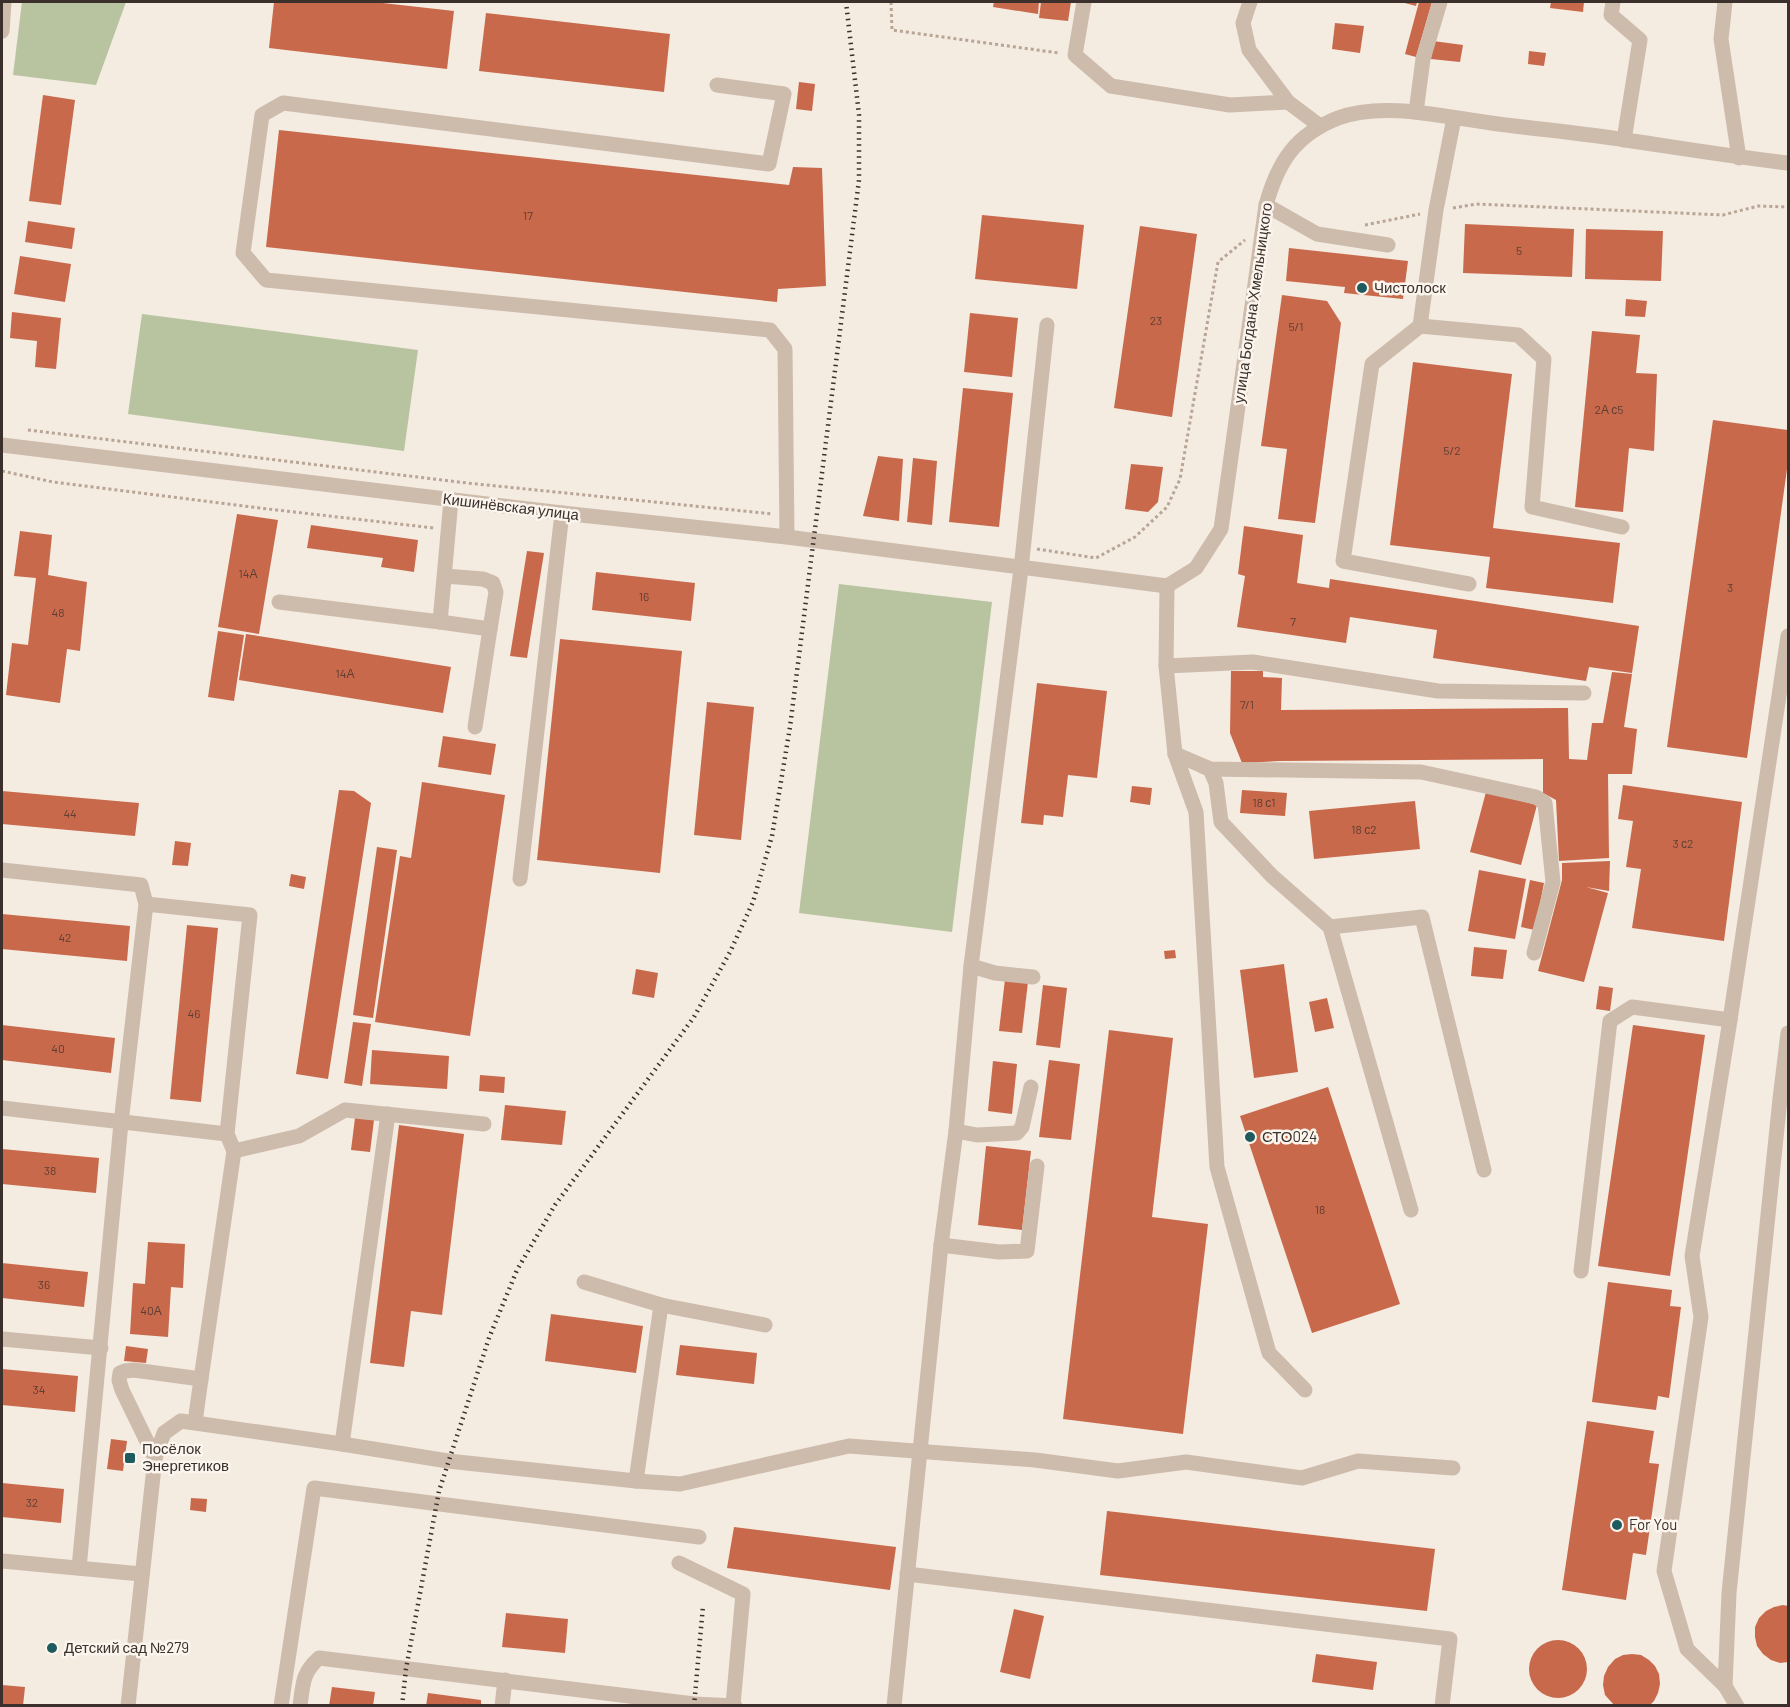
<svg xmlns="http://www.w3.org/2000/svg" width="1790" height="1707" font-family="Barlow,sans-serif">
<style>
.green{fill:#b8c4a0}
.building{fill:#c8694b}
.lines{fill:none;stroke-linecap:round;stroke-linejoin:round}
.path{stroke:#b9a596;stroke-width:3;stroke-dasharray:3 3;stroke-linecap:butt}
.minor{stroke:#cdbbac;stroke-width:15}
.rail{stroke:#3b302b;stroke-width:4.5;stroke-dasharray:1.5 4.5;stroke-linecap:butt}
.poi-dot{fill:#1f5a5e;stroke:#fbf5ee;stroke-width:2}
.labels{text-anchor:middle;stroke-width:5;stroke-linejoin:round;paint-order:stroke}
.number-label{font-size:12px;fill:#5e3e33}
.poi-label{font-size:15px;fill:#3b302b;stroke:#fbf5ee;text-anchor:start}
.street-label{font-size:15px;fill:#3b302b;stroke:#fbf5ee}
</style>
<rect width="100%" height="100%" fill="#f4ebe1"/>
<g class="green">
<polygon points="22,2 126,2 96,85 13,75"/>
<polygon points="142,314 418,350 404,451 128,414"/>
<polygon points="839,584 992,602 952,932 799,913"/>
</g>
<g class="building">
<polygon points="274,2 374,2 454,11 447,69 269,48"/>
<polygon points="994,2 1039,2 1038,14 993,7"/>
<polygon points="1041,2 1071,2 1068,21 1039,18"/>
<polygon points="1401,2 1417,2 1416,6"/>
<polygon points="1419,2 1432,2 1416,57 1405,54"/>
<polygon points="1551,2 1584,2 1583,12 1550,8"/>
<polygon points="486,13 670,34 664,92 479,71"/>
<polygon points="1335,23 1364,26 1360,53 1332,49"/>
<polygon points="1433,41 1463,45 1460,62 1431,59"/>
<polygon points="1529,51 1546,53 1544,66 1528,64"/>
<polygon points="799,82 815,84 812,111 796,109"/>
<polygon points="43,95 75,100 61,205 29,201"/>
<polygon points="279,130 789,185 793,167 822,168 826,286 778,289 777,302 266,247"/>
<polygon points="982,215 1084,225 1077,289 975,279"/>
<polygon points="28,221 75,228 72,249 25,242"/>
<polygon points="1465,224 1574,229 1572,277 1463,273"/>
<polygon points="1140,226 1197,234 1172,417 1114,408"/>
<polygon points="1586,229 1663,231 1661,281 1585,279"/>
<polygon points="1289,248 1408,261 1403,299 1344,293 1345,287 1286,281"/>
<polygon points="20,256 71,264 65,302 14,294"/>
<polygon points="1282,295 1327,301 1341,323 1315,523 1278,519 1287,449 1261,446"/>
<polygon points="1626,299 1647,301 1645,317 1625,316"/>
<polygon points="12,312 61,318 56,369 35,367 37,341 10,338"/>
<polygon points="970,313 1018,318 1012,377 964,372"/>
<polygon points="1592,331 1640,335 1636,373 1657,374 1654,451 1629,448 1623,512 1575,507"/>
<polygon points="1413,362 1512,374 1493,528 1620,543 1613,603 1486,588 1490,557 1390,545"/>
<polygon points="963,388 1013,393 999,527 949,522"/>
<polygon points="1713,420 1788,430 1788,462 1747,758 1667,747"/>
<polygon points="878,456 903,459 899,521 863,516"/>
<polygon points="913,458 937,461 932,525 907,522"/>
<polygon points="1131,464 1163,467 1158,502 1148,512 1125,509"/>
<polygon points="237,514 278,520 259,634 218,627"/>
<polygon points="311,525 418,540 414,572 381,567 383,558 307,548"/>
<polygon points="1244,526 1303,535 1297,583 1329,588 1330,579 1639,626 1632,673 1589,667 1586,681 1433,658 1437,630 1350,617 1346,643 1237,627 1245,576 1238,574"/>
<polygon points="20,531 52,535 48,575 87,582 80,651 67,649 60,703 6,695 12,643 28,645 36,578 14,576"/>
<polygon points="527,551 544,553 527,658 510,656"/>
<polygon points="596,572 695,583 691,621 592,610"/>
<polygon points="218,631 244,635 234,701 208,697"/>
<polygon points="246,634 451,667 443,713 239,680"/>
<polygon points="560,639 682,651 660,873 537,860"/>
<polygon points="1231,671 1263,671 1263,677 1282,678 1281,710 1568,708 1569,759 1587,760 1592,723 1603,723 1612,672 1632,674 1624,727 1637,729 1632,774 1608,774 1609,858 1559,861 1556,800 1543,793 1543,759 1280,761 1242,763 1230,733"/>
<polygon points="1037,683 1107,691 1097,778 1068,775 1063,817 1044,815 1043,825 1021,823"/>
<polygon points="707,702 754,707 741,840 694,835"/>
<polygon points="443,736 496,744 491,775 438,767"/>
<polygon points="422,782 505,795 470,1036 375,1022 400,856 411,858"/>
<polygon points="1623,785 1742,802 1724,941 1632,928 1641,869 1626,867 1633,821 1618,819"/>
<polygon points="1132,786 1152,788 1150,805 1130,802"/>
<polygon points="339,790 354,791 371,803 328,1079 296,1074"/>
<polygon points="1242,790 1287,793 1285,816 1240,813"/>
<polygon points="2,791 139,803 135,836 2,824"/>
<polygon points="1486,792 1537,805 1521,865 1470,852"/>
<polygon points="1415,801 1420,849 1314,859 1309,811"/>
<polygon points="175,841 191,843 188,866 172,865"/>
<polygon points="377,847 397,850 373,1018 353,1015"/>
<polygon points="1610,861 1609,891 1586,887 1608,893 1584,982 1538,971 1562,880 1562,863"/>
<polygon points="1479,870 1526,879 1515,939 1468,931"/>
<polygon points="291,874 306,877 304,889 289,886"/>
<polygon points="1530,880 1544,883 1535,930 1521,927"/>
<polygon points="2,914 130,926 127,961 2,949"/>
<polygon points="187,925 218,928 201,1102 170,1099"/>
<polygon points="1474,947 1507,950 1503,979 1471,976"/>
<polygon points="1175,950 1176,958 1165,959 1164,951"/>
<polygon points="1284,964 1298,1072 1254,1078 1240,970"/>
<polygon points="636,969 658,973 654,998 632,994"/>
<polygon points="1005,979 1028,982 1022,1033 999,1031"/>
<polygon points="1043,985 1067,988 1060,1048 1036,1045"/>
<polygon points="1599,986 1613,988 1610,1011 1596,1009"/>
<polygon points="1327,998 1334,1028 1315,1032 1309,1002"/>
<polygon points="353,1022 371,1024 362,1086 344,1083"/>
<polygon points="2,1025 115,1038 111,1073 2,1060"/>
<polygon points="1633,1025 1705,1035 1670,1276 1598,1266"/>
<polygon points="1109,1030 1173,1038 1152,1217 1208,1224 1183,1434 1063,1419"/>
<polygon points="372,1050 449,1056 447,1089 370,1084"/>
<polygon points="1049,1060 1080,1064 1071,1140 1039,1137"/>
<polygon points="993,1061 1017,1064 1012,1114 988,1111"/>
<polygon points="480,1075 505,1077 504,1093 479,1091"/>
<polygon points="1328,1087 1400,1304 1312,1333 1240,1116"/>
<polygon points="505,1105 566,1111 562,1145 501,1140"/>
<polygon points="355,1118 374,1120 370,1152 351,1150"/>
<polygon points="399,1125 464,1134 442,1315 411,1311 404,1367 370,1363"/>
<polygon points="986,1146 1031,1151 1022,1230 978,1225"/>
<polygon points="2,1149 99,1158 96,1193 2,1184"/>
<polygon points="148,1242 185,1244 183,1288 171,1287 168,1337 130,1334 133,1283 145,1284"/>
<polygon points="2,1263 88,1272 84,1307 2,1298"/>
<polygon points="1608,1282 1672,1290 1670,1306 1681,1307 1669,1398 1658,1396 1656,1410 1592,1402"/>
<polygon points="551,1314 643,1326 636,1373 545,1361"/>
<polygon points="680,1345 757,1353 754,1384 676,1375"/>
<polygon points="126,1346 148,1349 146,1363 124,1361"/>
<polygon points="2,1369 78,1376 75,1412 2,1405"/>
<polygon points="1587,1421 1654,1431 1649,1463 1659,1464 1646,1555 1633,1553 1626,1600 1562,1590"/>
<polygon points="111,1439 127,1441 123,1471 107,1469"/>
<polygon points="2,1483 64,1489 61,1523 2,1517"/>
<polygon points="191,1498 207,1499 206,1512 190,1510"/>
<polygon points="1107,1511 1435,1549 1427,1611 1100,1575"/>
<polygon points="734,1527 896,1547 890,1590 727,1568"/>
<polygon points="1783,1605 1788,1606 1788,1662 1780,1663 1771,1660 1763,1654 1757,1646 1755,1637 1755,1627 1759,1618 1766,1611 1774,1607"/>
<polygon points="1014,1609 1044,1616 1030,1679 1000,1672"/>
<polygon points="506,1613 568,1619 565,1653 502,1647"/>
<circle cx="1558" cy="1669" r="29"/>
<polygon points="1316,1654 1377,1662 1373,1690 1312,1682"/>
<polygon points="1632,1654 1641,1655 1649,1660 1655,1666 1659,1674 1660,1684 1658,1693 1654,1701 1649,1706 1615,1706 1605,1695 1603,1685 1604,1676 1608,1667 1615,1659 1623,1655"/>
<polygon points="2,1685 25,1687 23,1706 2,1706"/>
<polygon points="332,1687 375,1692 373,1706 329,1706"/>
<polygon points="428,1693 481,1700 481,1706 426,1706"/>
</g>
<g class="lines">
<g class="path">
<polyline points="891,2 892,30 1059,53"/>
<polyline points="1453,208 1476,204 1723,215 1758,206 1788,207"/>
<polyline points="1365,225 1420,214"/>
<polyline points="28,430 467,483 773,514"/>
<polyline points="2,471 53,482 268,509 434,528"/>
<polyline points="1037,549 1096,558 1135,537 1167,507 1180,479 1218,262 1245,240"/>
</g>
<g class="minor">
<polyline points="1084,2 1075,55 1111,86 1230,105 1288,102"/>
<polyline points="1250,2 1243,23 1249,50 1288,102 1320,126"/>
<polyline points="1613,2 1611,15 1640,40 1624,140"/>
<polyline points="1725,2 1721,39 1739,158"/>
<polyline points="2,31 4,2"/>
<polyline points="717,85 784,94 769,164 283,103 262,115 243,253 266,280 770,330 785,349 787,537"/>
<polyline points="1416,112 1423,59 1440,2"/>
<polyline points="1454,118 1436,210 1420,326 1518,335 1544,359 1532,507 1622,527"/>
<polyline points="1266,205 1317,234 1388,245"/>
<polyline points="1420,326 1372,364 1343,561 1469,584"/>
<path d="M2,445l560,68 225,24 380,49 29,-18 25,-39 45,-324c12,-43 29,-70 72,-87 46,-17 106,-1 153,5 45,6 90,10 135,17 54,8 108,17 162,23"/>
<polyline points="445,576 483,579 493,583 496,592 490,629"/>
<polyline points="1167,586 1166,666 1175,754 1196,812 1217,1167 1269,1353 1305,1390"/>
<polyline points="279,602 440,622 451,500"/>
<polyline points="440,622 490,629 475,727"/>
<polyline points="1166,666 1253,662 1438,691 1584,693"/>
<polyline points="1175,754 1210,769 1216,783 1221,822 1272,876 1330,927 1411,1210"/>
<polyline points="1202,766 1210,769 1421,772 1536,797 1545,803 1553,882 1534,953"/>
<polyline points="2,870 141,885 146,904 121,1123 79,1568"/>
<polyline points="520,879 562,513"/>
<polyline points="146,904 250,915 227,1134 234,1151 201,1379"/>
<polyline points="1330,927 1422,917 1484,1170"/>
<polyline points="971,966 995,973 1033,977"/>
<polyline points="1730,1020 1692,1256 1701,1317 1664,1571 1687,1649 1725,1686 1729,1593 1780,1099 1788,1033"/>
<polyline points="2,1108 227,1134 234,1151 299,1136 345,1110 484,1124"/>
<polyline points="956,1131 977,1135 1017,1133 1022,1127 1031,1087"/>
<polyline points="941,1245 999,1252 1027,1251 1037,1166"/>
<polyline points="1581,1271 1610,1021 1632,1007 1730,1020 1788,636"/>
<polyline points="584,1282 661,1305 636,1481"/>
<polyline points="661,1305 765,1325"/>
<polyline points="2,1339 101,1348"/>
<polyline points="342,1444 388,1114"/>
<polyline points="155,1458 122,1390 119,1380 120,1373 125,1371 134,1370 201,1379 195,1422"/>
<polyline points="2,1561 141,1574"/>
<polyline points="679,1563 743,1594 733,1705"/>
<polyline points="907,1574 1450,1639 1442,1706"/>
<polyline points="1725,1686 1737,1706"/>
<polyline points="128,1706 155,1458 164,1433 181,1421 342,1444 448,1461 636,1481 680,1484 849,1446 1035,1460 1118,1471 1186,1462 1302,1478 1358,1461 1453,1468"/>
<polyline points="281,1706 314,1488 699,1537"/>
<path d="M300,1706c3,-22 2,-33 19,-48l375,46 41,2"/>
<polyline points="502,1706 505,1680"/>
<polyline points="894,1706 941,1245 956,1131 971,966 1021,569 1047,325"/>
</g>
<g class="rail">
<polyline points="402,1706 406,1669 439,1491 489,1338 517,1270 555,1205 694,1017 730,952 753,902 772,836 790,727 859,180 859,115 846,2"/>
<polyline points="694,1706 703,1606"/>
</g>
</g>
<g class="poi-dot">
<circle cx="1362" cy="288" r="6"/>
<circle cx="1250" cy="1137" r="6"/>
<rect x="124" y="1452" width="12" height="12" rx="3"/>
<circle cx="1617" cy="1525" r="6"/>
<circle cx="52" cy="1648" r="6"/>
</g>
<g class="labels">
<g class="number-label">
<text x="528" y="220">17</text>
<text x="1519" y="255">5</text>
<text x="1156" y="325">23</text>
<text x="1296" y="331">5/1</text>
<text x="1609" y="414">2А с5</text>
<text x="1452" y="455">5/2</text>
<text x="248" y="578">14А</text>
<text x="1730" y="592">3</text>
<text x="644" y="601">16</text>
<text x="58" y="617">48</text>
<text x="1293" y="626">7</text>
<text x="345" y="678">14А</text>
<text x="1247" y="709">7/1</text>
<text x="1264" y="807">18 с1</text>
<text x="70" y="818">44</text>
<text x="1364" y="834">18 с2</text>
<text x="1683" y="848">3 с2</text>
<text x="65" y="942">42</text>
<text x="194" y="1018">46</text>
<text x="58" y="1053">40</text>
<text x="50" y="1175">38</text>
<text x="1320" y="1214">18</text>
<text x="44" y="1289">36</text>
<text x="151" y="1315">40А</text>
<text x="39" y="1394">34</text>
<text x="32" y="1507">32</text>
</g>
<g class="poi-label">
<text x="1374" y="293">Чистолоск</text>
<text x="1262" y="1142">СТО024</text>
<text x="142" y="1454">Посёлок<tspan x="142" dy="17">Энергетиков</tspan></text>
<text x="1629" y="1530">For You</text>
<text x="64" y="1653">Детский сад №279</text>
</g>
<g class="street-label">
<text transform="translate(1253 303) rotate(-82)" y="5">улица Богдана Хмельницкого</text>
<text transform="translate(511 507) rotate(7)" y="5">Кишинёвская улица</text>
</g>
</g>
<rect width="1790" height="1707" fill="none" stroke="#3b302b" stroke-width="6"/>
</svg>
